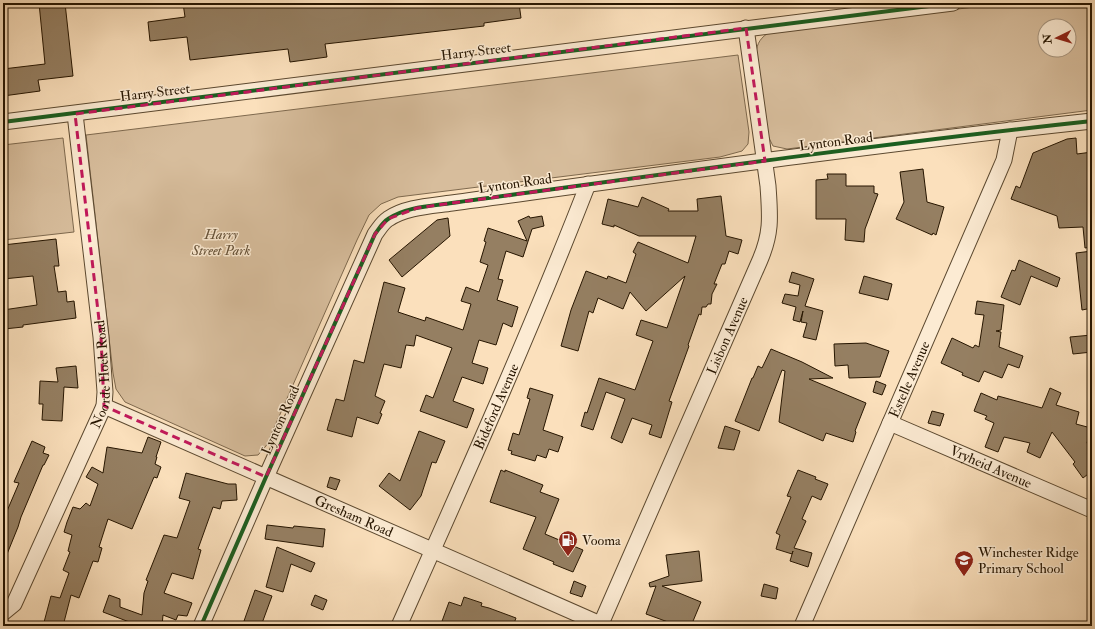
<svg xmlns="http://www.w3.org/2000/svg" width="1095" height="629" font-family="'IM FELL Double Pica',serif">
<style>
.green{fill:#d7bd9c;stroke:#7e694e;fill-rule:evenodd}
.building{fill:#957f62;stroke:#261500}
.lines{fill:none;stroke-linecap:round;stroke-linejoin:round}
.minor-casing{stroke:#5b482f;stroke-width:17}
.minor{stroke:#fcebd3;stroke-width:15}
.cycleway-casing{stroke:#fcebd3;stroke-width:6}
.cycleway{stroke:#1b5e20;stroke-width:4}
.marked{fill:none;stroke:#c2185b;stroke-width:3;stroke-dasharray:8 5;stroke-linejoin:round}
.labels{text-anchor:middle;stroke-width:3;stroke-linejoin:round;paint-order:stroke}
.street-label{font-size:14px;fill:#261500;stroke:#fcebd3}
.park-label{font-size:14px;font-style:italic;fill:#645037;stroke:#fcebd3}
.poi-label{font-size:14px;fill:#261500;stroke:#fcebd3;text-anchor:start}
</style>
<rect width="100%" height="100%" fill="#fbe0bc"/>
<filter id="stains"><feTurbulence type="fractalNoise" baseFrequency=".005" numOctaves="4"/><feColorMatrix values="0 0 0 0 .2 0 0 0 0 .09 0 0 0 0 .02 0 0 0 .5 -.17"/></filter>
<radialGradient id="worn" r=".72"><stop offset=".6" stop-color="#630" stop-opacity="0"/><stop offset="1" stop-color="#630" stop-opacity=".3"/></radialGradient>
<g class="green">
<path d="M1007,3h85v107l-305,39 -14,-3 -5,-10 -12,-83c1,-10 5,-16 14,-21zM1045,26h24v24h-24z"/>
<polygon points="738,55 749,132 748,144 742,151 720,157 398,197 381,204 369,215 357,240 266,446 258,455 245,456 125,402 116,389 113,373 86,135"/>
<polygon points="63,138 74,232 3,240 3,145"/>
</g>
<g class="building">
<polygon points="39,3 65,3 73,76 38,80 40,91 3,96 3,69 45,64"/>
<polygon points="183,3 473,3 474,7 496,4 496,3 519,3 521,18 484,23 484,26 325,44 327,57 290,62 288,49 190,60 187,37 150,41 148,22 185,17"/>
<polygon points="1076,138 1077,154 1092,152 1092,247 1085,248 1083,227 1059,228 1057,216 1011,199 1016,186 1020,188 1033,153 1067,139"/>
<polygon points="923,169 927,202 944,207 936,235 933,233 932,235 896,219 904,202 900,172"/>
<polygon points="827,174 846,174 846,186 874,186 874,193 878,194 865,229 864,242 845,240 846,219 816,219 816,180 828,179"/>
<polygon points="721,196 726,236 742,240 738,254 729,251 725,264 722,264 714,284 717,284 712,294 711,304 708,304 706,307 702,307 701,315 699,314 688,345 689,346 669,401 672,402 661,438 649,434 652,425 632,418 622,443 611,438 625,399 606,392 593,430 581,426 585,412 587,413 599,378 635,390 653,341 636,335 641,320 667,328 685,276 646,311 630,292 623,309 598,298 593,313 589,311 578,351 561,346 571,310 586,271 607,279 608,276 626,283 636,254 633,252 638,242 688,263 696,236 639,236 614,225 614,227 602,224 608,199 638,207 642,197 669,209 668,211 698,211 697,199"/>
<polygon points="529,216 530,218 542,216 544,226 532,229 523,257 506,251 498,279 503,280 497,300 518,307 512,327 503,323 496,345 479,340 472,363 488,368 483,384 462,377 453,401 474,409 467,428 420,411 426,395 433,398 452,348 416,335 414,346 406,345 401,368 384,364 375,396 385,401 380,413 382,414 378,424 357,417 352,437 327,430 336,399 344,401 354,360 364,363 384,282 405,288 398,312 425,321 426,317 463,330 471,304 461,301 466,287 479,292 488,265 480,262 486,242 484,241 488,228 527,241 518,221"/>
<polygon points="448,218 450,236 402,277 389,260 437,220"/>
<polygon points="56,239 59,266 54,266 58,292 66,291 67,302 74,301 76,318 23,325 23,327 4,329 3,310 37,305 33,276 3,279 3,269 6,269 3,245"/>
<polygon points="1092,251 1092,308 1082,310 1076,253"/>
<polygon points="1019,260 1060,278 1057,287 1031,276 1020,305 1001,297 1012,270 1015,271"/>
<polygon points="792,272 814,279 805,306 823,311 816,340 803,337 807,323 801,322 803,311 800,322 793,320 796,307 782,303 785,294 798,296 800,285 789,282"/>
<polygon points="864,276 892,284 888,300 859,293"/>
<polygon points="977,301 1004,305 1001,330 996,331 1001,332 999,347 1023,356 1019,368 1008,364 1002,378 984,371 979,382 962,375 963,373 941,363 952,338 973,348 975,345 979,347 984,315 975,314"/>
<polygon points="1092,335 1092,352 1073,354 1070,337"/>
<polygon points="866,343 889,351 880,377 849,378 848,365 835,366 834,344"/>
<polygon points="771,349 802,362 833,378 809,379 866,403 855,431 856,432 853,442 826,433 823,441 779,422 785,371 782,370 759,431 735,421 752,378 753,378 758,366 762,368"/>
<polygon points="76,366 78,388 64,387 62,421 42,420 43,404 39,404 40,381 58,382 56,368"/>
<polygon points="876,381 886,385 882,395 873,392"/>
<polygon points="530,388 553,395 543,430 563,437 558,452 549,449 546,458 537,455 535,461 511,454 512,451 508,450 513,433 519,435 530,399 527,398"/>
<polygon points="1050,388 1061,393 1056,405 1079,412 1076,424 1091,428 1087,443 1092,449 1092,471 1083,478 1073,464 1075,462 1052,432 1040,458 1027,452 1030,443 1004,437 998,452 985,447 994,423 985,419 987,416 974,411 981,393 997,400 998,396 1042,408"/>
<polygon points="932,411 944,414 940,426 928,423"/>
<polygon points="725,426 740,431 734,450 718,448"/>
<polygon points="419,431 445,441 436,463 432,462 421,496 410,510 379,486 389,473 400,481"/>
<polygon points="148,437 161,442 156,457 157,457 155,464 161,467 157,478 154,477 132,529 108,519 99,547 102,548 98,562 93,561 79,598 71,595 63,626 43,626 51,596 60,598 69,573 63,570 70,552 68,551 72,535 64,532 67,522 73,507 80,509 86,503 90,506 98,484 86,477 92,467 103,473 107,447 142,453"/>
<polygon points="32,441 45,447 43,453 49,455 44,465 43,465 21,517 18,527 3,564 3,525 7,511 19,483 14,482"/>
<polygon points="501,470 505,472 505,470 543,485 540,492 559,499 545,534 583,550 573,572 553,564 554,562 523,549 536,517 490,502"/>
<polygon points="798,470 816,477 815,479 828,484 821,500 812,496 802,519 806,521 794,548 812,553 808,567 790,561 793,551 792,554 776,549 780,535 776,533 791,497 787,496"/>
<polygon points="186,473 228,484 236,484 237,500 222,501 220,509 213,507 198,549 201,550 193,579 172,573 164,593 192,603 187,616 178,615 176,620 163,615 162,626 152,626 146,623 132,623 103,612 109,595 120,599 120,607 142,615 144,593 148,581 146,580 164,535 177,538 190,501 179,498"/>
<polygon points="330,477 340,480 336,490 327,487"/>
<polygon points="267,525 293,528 294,526 325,529 323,547 265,539"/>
<polygon points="277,547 315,563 311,572 291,564 283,592 266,587"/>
<polygon points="699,551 702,581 662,586 701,602 691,626 666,626 668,622 646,614 656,586 650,587 649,583 669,576 666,555"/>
<polygon points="574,581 586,586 582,597 570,593"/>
<polygon points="764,584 778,588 776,599 761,596"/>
<polygon points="255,590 272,596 261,626 244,621"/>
<polygon points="315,595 327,600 323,610 311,605"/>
<polygon points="464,597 482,603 481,606 489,608 516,618 513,626 447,626 441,624 449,602 461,606"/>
</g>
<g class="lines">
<defs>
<g id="minor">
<polyline points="3,122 953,3"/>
<path id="s1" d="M104,406l501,220"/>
<path id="s2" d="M890,423l202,87"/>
<path id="s3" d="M3,613l11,-9 90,-198 1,-14 -4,-55 -26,-223"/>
<path d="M201,626l65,-149 109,-243c4,-5 7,-11 13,-15 17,-12 43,-13 64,-16 213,-29 426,-59 640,-82"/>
<path id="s4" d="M399,626c65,-146 131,-293 189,-442"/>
<path id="s5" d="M600,626l160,-366c12,-28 10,-44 8,-74l-22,-158"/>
<path id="s6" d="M802,626l196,-452 6,-14 6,-30"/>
</g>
</defs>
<use href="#minor" class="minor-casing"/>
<use href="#minor" class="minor"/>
<defs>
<g id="cycleway">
<polyline points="3,122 953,3"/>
<path d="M201,626l65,-149 109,-243c4,-5 7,-11 13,-15 17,-12 43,-13 64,-16 213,-29 426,-59 640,-82"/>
</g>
</defs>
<use href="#cycleway" class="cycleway-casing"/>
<use href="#cycleway" class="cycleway"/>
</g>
<path class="marked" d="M746,28l19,133 -313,42 -35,5 -29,11 -13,15 -109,243 -162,-71 -3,-69 -26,-223z"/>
<defs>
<symbol id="fuel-pin" viewBox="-11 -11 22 30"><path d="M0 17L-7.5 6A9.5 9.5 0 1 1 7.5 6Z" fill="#8f2418" stroke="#fcebd3"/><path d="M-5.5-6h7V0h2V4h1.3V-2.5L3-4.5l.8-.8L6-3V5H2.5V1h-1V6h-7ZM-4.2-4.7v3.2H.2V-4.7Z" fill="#fff"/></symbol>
<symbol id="school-pin" viewBox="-11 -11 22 30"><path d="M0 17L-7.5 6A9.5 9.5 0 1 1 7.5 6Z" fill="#8f2418" stroke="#fcebd3"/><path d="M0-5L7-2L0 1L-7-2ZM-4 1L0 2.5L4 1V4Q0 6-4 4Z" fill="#fff"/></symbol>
</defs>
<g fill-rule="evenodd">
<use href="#fuel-pin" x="557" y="529" width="22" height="30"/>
<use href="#school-pin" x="953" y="549" width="22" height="30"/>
</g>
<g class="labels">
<g class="street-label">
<text transform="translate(476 51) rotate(-7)" y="5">Harry Street</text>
<text transform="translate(155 92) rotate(-7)" y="5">Harry Street</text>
<text transform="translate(836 141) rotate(-7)" y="5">Lynton Road</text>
<text transform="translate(515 183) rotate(-8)" y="5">Lynton Road</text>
<text dy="5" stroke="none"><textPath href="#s5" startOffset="317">Lisbon Avenue</textPath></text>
<text dy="5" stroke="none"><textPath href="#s3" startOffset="263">Noorde Hoek Road</textPath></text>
<text dy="5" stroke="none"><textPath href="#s6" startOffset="269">Estelle Avenue</textPath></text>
<text dy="5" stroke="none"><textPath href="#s4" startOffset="240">Bideford Avenue</textPath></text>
<text transform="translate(280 420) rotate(-66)" y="5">Lynton Road</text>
<text dy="5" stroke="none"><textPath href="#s2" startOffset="110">Vryheid Avenue</textPath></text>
<text dy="5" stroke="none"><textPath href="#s1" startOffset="273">Gresham Road</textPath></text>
</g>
<g class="park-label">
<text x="221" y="239">Harry<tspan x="221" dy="16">Street Park</tspan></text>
</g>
<g class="poi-label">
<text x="582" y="545">Vooma</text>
<text x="978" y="557">Winchester Ridge<tspan x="978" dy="16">Primary School</tspan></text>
</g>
</g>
<rect width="1095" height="629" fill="none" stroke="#fbe0bc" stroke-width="16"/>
<rect x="4" y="4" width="1087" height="621" fill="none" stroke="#261500" stroke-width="2"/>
<rect x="8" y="8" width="1079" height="613" fill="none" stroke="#261500"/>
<g transform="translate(1057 38) rotate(265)"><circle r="19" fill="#fcebd3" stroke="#a6957f"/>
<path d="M0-3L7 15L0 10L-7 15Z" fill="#8f2418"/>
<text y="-6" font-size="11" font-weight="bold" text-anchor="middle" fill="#261500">N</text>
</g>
<rect width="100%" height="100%" filter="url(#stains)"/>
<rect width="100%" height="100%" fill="url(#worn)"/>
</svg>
